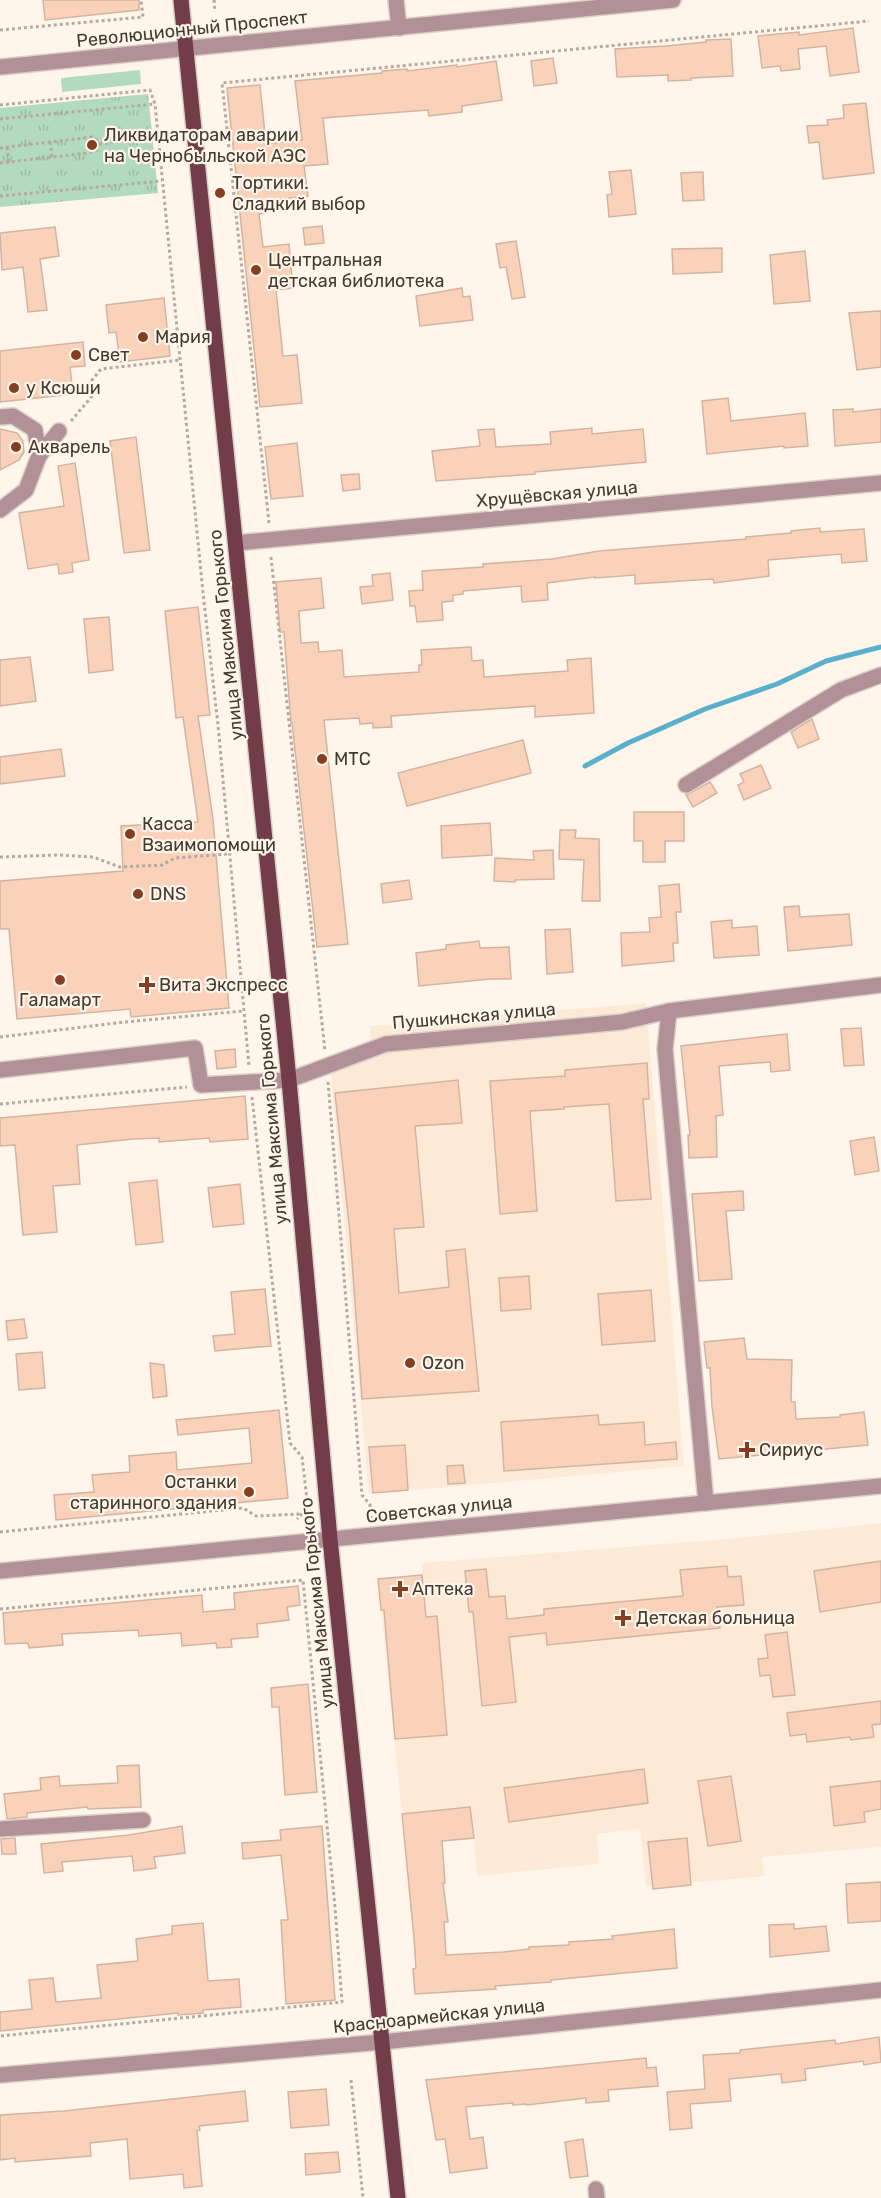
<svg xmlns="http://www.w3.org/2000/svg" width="881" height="2198" font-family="Rubik,sans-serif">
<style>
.built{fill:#fcead7}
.grass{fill:#b2dabe}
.park{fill:url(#park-tufts)}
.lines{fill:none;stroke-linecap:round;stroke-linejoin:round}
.stream{stroke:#5aafcb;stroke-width:5}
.building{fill:#fad2ba;stroke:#d2b4a3;stroke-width:1.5}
.minor-casing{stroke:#d9d0c6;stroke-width:18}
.major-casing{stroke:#d9d0c6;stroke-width:18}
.path{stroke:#b4aaa0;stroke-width:3;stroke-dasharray:3 3;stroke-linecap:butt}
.minor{stroke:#b19097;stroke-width:15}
.major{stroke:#723c4b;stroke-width:15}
.poi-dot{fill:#863e22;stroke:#fff5eb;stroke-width:2}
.labels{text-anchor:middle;stroke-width:4.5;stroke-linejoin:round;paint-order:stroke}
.street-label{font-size:18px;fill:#433a30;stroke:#fff5eb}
.poi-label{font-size:18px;fill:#433a30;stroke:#fff5eb;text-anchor:start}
</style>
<defs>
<pattern id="park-tufts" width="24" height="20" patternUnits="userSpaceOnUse" patternTransform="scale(1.5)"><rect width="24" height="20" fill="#b2dabe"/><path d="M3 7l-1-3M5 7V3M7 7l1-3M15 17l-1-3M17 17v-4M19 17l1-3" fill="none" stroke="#9abca4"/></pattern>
</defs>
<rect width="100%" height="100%" fill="#fff5eb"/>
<g class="built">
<polygon points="646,1003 684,1466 369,1494 330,1064 371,1046 370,1026"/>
<polygon points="881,1523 881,1847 762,1857 764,1876 646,1887 640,1829 597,1834 599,1864 477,1876 471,1807 402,1815 378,1579 422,1575 422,1563 739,1538"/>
</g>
<polygon class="grass" points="140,70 141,84 62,92 61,78"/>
<polygon class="park" points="148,94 158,193 0,207 0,108"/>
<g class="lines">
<polyline class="stream" points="585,766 628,743 705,709 777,684 826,661 881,647"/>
</g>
<g class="building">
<polygon points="43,0 139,0 139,10 45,20"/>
<polygon points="853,28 859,72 830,76 826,46 798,49 800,69 781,71 780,66 762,68 758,36 799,32 799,35"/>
<polygon points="731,39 733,76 691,78 691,80 668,81 668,75 617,77 615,49 666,46 706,42 706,40"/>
<polygon points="553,58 557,83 534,86 531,61"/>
<polygon points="496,61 502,100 462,106 462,112 429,116 428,110 323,118 328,164 304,166 308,196 265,201 267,213 259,214 263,247 289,244 293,288 276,290 283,356 297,355 302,403 260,407 227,88 260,85 266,144 302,140 295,81 382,73 382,71 407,69 407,71 457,65 457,67"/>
<polygon points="866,103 874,173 823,179 819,142 809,143 807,126 828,125 827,120 844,118 843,105"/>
<polygon points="631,170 636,214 609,217 607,195 612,194 609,172"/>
<polygon points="703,172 704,200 683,201 681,173"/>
<polygon points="322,226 324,243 305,245 303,228"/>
<polygon points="55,227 59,256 40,259 47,310 28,312 23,267 2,270 0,233"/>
<polygon points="516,241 525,297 512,299 506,267 500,268 496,244"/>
<polygon points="722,248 722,272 673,274 672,249"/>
<polygon points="805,251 810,301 774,304 770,255"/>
<polygon points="462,288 463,297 470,296 473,320 420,326 416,296"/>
<polygon points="164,298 170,356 120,362 116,332 109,333 106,305"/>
<polygon points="881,311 881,367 857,370 849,313"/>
<polygon points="83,342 85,366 70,367 73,394 0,402 0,351"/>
<polygon points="728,398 731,421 805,413 808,446 784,448 784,446 707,454 702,401"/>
<polygon points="853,409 853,412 881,409 881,442 835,446 833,410"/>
<polygon points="592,428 592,434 643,429 646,462 569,469 535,472 535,474 436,481 432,451 480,446 478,430 494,429 496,447 551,444 550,432"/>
<polygon points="0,429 17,433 23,441 24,452 19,460 0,470"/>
<polygon points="136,437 150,550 124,553 110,441"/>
<polygon points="297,443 303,496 271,499 265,447"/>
<polygon points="75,463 89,560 72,563 73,572 59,574 58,564 28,569 19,513 64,506 58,466"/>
<polygon points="359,474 360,489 343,491 341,475"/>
<polygon points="820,528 820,532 864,529 867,561 842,563 841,554 768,560 769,576 714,583 713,579 635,584 635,575 595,578 595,577 547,583 548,600 522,602 521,586 463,591 463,594 453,595 453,601 442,602 443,620 417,622 415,606 410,606 409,591 423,590 422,571 483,567 483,564 552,559 599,551 746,539 746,537 791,533 791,531"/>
<polygon points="390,573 393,600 362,604 360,587 373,586 372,575"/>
<polygon points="321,578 324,608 299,611 301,643 318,642 319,652 342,650 344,677 419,672 419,665 422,665 421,650 471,647 472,661 483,660 484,677 568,671 567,660 591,658 594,713 535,717 535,706 391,716 392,727 373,728 373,723 360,724 359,718 324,720 348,944 317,947 292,723 291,723 284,632 280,632 276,582"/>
<polygon points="198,607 210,715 198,716 213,819 229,1008 131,1017 130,1009 17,1019 9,929 0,929 0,881 123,871 121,826 198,822 183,717 176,718 165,611"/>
<polygon points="109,617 113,670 89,673 84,619"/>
<polygon points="30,657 36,701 0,706 0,660"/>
<polygon points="812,719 819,739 798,748 791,732"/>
<polygon points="523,740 531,773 407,806 398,773"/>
<polygon points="61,749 65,776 0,784 0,757"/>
<polygon points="761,765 771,788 744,800 738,785 744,782 740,774"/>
<polygon points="710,782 717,793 693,807 686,795"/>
<polygon points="634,812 684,812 684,841 665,841 665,862 643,862 643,841 634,841"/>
<polygon points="490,823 492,855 442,858 441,826"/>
<polygon points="560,830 576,830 575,838 599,839 600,901 582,901 584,860 559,859"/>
<polygon points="553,850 554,879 515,880 515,882 494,881 495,858 534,860 533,851"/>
<polygon points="409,880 412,899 383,903 381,884"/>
<polygon points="679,884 681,912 676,912 678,943 673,943 674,961 622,966 621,933 650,932 649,918 661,917 659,886"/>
<polygon points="799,906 800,917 849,914 852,945 788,951 784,907"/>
<polygon points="732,920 732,928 757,926 759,955 714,958 711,922"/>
<polygon points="570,929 573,972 547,974 545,930"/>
<polygon points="479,941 480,948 509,947 511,979 490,979 419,986 416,953 446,949 446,945"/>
<polygon points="861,1028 864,1065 844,1066 841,1029"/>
<polygon points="787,1034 790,1070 771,1072 770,1062 719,1066 723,1115 716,1116 717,1157 689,1158 688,1135 690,1135 681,1046"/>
<polygon points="235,1049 236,1067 217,1069 215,1051"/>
<polygon points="647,1063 649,1099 643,1099 651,1199 616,1201 609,1104 564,1107 564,1109 530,1111 537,1211 500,1214 490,1081 565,1076 565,1070"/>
<polygon points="458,1080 462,1123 415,1126 424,1227 394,1229 399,1293 449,1287 446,1251 465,1249 479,1391 362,1399 350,1233 335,1093"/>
<polygon points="245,1096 248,1139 210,1142 209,1138 159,1142 159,1138 133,1139 77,1145 80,1184 53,1186 57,1232 23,1235 15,1145 0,1146 0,1118"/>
<polygon points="874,1137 879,1171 855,1175 850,1141"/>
<polygon points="157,1180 163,1242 136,1245 129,1183"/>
<polygon points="240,1184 244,1224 213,1227 208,1188"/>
<polygon points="743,1191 744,1210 726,1211 732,1279 699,1281 692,1194"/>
<polygon points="529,1276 531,1309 501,1311 499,1278"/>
<polygon points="265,1289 271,1346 215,1351 213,1336 235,1334 231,1292"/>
<polygon points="651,1290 655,1341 602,1345 598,1294"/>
<polygon points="24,1319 27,1338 8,1340 6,1321"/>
<polygon points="744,1338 747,1359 792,1360 791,1402 795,1402 796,1419 840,1417 840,1415 864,1412 868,1445 719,1459 712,1407 710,1368 707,1368 704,1342"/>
<polygon points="42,1352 45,1388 19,1390 16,1354"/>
<polygon points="150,1363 164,1365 167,1396 153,1398"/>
<polygon points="279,1410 288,1498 56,1520 54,1495 94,1492 92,1475 130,1472 129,1456 176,1452 177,1470 252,1463 249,1428 178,1435 176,1420"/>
<polygon points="598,1415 599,1425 644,1422 645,1445 676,1442 677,1459 504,1471 501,1422"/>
<polygon points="405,1445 408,1490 373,1493 369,1447"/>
<polygon points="463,1465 465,1483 448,1484 447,1466"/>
<polygon points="881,1561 881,1602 820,1612 814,1571"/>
<polygon points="727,1566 728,1577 741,1576 744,1605 717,1607 720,1628 547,1645 546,1633 509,1637 516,1702 482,1706 473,1612 469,1612 465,1571 486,1569 489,1597 505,1596 507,1619 544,1615 544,1609 683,1596 680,1570"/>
<polygon points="422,1575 426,1617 437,1616 447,1735 395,1739 384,1610 381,1610 378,1579"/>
<polygon points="298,1586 300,1605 287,1607 289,1620 257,1624 258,1637 231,1639 232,1647 217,1648 216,1643 182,1646 181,1633 139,1636 138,1630 62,1634 63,1645 29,1648 28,1643 5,1644 3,1613 202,1595 203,1612 235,1609 234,1593"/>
<polygon points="787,1632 795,1695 773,1697 770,1675 760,1676 758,1659 768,1658 765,1635"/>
<polygon points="308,1684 317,1792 285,1795 279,1707 272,1707 271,1688"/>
<polygon points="881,1701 881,1724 872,1725 874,1737 851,1740 850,1737 807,1742 806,1734 790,1736 787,1713"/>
<polygon points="139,1765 141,1807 88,1809 87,1807 27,1813 27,1817 7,1819 4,1794 41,1790 40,1778 59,1776 60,1786 118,1783 117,1766"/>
<polygon points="644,1769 648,1803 509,1822 504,1788"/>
<polygon points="731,1776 741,1841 708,1846 698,1781"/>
<polygon points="881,1781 881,1809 864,1812 865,1822 834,1826 830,1787"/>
<polygon points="470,1807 474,1838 442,1841 445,1883 443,1883 448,1922 444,1922 446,1955 503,1952 529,1949 529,1947 569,1945 569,1942 613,1939 612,1936 674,1929 677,1968 551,1980 551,1982 495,1986 496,1989 415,1994 413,1969 416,1968 414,1938 402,1814"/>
<polygon points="182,1826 185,1853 154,1857 156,1868 134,1871 132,1856 62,1862 63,1871 44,1873 41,1844 129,1835"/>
<polygon points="322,1826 335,2000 286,2004 281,1920 288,1920 281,1855 243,1859 242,1843 281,1840 280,1830"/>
<polygon points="15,1838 16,1854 2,1854 1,1839"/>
<polygon points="687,1838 691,1885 653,1889 648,1842"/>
<polygon points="881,1882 881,1921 848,1923 846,1884"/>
<polygon points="203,1923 208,1981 239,1979 241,2007 203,2010 203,2013 178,2015 178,2013 0,2031 0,2012 32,2009 29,1980 53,1978 56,2002 101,1998 97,1965 138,1961 136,1939 172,1934 172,1926"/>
<polygon points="794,1924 794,1929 826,1926 829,1951 770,1957 769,1925"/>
<polygon points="879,2037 881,2062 864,2065 863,2061 805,2069 806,2080 782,2083 781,2074 729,2079 731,2101 690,2104 692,2128 670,2130 667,2092 705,2089 703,2055 740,2053 740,2050 835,2040 836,2044"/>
<polygon points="646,2058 647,2068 656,2067 658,2086 608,2090 609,2101 586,2103 586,2098 527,2105 526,2104 513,2105 513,2103 466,2107 470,2139 483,2137 487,2168 450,2173 445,2139 436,2140 426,2080"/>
<polygon points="326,2089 329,2125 291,2128 288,2092"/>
<polygon points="245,2091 248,2121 199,2126 200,2130 197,2131 202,2186 184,2188 183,2174 130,2179 127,2139 90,2143 91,2156 15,2162 15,2158 0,2160 0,2115 64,2111"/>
<polygon points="583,2139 588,2176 570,2178 565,2142"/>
<polygon points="338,2152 340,2172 306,2175 305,2154"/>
</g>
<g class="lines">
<defs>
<g id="minor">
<polyline points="396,0 399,28"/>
<polyline points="0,67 673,0"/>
<polyline points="0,417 13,416 35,430 39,456 26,490 0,510"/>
<polyline points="39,456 59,431"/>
<polyline points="236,543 881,483"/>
<polyline points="686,785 841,690 881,675"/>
<polyline points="669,1011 665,1049 706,1503"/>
<polyline points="0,1070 195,1048 201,1085 289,1080 386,1044 622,1022 669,1011 881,985"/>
<polyline points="0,1571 881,1486"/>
<polyline points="0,1829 143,1820"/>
<polyline points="0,2075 382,2042 881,1990"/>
<polyline points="596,2189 597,2198"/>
</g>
<polyline id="major" points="181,0 289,1080 330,1539 398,2198"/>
</defs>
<use href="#minor" class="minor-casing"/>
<use href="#major" class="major-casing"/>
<g class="path">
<polyline points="214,0 215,12"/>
<polyline points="0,30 143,17 141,0"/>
<polyline points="0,105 150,90 155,104 203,593 218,725 249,1066"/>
<polyline points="0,119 155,104"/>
<polyline points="50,142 52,157"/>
<polyline points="99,144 158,137"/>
<polyline points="7,147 9,162"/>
<polyline points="0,148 92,137 96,139 99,144"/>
<polyline points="0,163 88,153 97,150 99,144"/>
<polyline points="0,196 162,181"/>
<polyline points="71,421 93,395 92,380 101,369 180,360"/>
<polyline points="269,523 222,83 869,21"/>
<polyline points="271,557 325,1051"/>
<polyline points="0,857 58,855 93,857 120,867 162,865 175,858 228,854"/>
<polyline points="0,1037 125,1022 243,1011"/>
<polyline points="328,1082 362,1495 370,1505 371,1518"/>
<polyline points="252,1097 290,1443 302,1457 308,1508 297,1519"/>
<polyline points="0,1104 187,1087"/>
<polyline points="0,1532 243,1508 256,1516 301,1514"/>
<polyline points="0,1609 303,1580 335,1907 342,2002 0,2036"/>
<polyline points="351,2080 363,2198"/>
</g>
<use href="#minor" class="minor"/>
<use href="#major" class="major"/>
</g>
<g class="poi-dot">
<circle cx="92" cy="145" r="6"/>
<circle cx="220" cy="193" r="6"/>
<circle cx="256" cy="270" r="6"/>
<circle cx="143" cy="337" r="6"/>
<circle cx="76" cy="355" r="6"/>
<circle cx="14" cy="388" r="6"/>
<circle cx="16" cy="447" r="6"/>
<circle cx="322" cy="759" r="6"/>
<circle cx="130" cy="834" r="6"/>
<circle cx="138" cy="894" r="6"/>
<circle cx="60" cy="980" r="6"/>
<path d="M144 976h6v6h6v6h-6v6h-6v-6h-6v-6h6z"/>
<circle cx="410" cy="1363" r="6"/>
<path d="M744 1441h6v6h6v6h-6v6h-6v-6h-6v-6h6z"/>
<circle cx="249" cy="1492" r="6"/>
<path d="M397 1580h6v6h6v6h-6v6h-6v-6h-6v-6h6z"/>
<path d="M620 1609h6v6h6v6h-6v6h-6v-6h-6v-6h6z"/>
</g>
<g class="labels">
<g class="street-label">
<text transform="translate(192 29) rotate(-6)" y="6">Революционный Проспект</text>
<text transform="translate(557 494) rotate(-5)" y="6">Хрущёвская улица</text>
<text transform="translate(226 635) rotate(-96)" y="6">улица Максима Горького</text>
<text transform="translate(474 1016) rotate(-5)" y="6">Пушкинская улица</text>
<text transform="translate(272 1119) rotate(-95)" y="6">улица Максима Горького</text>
<text transform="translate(439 1509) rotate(-6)" y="6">Советская улица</text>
<text transform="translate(317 1603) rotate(-96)" y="6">улица Максима Горького</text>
<text transform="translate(439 2016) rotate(-6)" y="6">Красноармейская улица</text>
</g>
<g class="poi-label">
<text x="104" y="141">Ликвидаторам аварии<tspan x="104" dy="21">на Чернобыльской АЭС</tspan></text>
<text x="232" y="189">Тортики.<tspan x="232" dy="21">Сладкий выбор</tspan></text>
<text x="268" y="266">Центральная<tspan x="268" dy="21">детская библиотека</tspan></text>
<text x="155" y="343">Мария</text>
<text x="88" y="361">Свет</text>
<text x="26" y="394">у Ксюши</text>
<text x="28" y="453">Акварель</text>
<text x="334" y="765">МТС</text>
<text x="142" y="830">Касса<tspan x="142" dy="21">Взаимопомощи</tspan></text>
<text x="150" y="900">DNS</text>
<text x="159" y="991">Вита Экспресс</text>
<text x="60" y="1006" text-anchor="middle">Галамарт</text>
<text x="422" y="1369">Ozon</text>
<text x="759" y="1456">Сириус</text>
<text x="237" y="1488" text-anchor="end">Останки<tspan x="237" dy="21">старинного здания</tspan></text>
<text x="412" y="1595">Аптека</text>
<text x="636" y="1624">Детская больница</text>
</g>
</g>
</svg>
